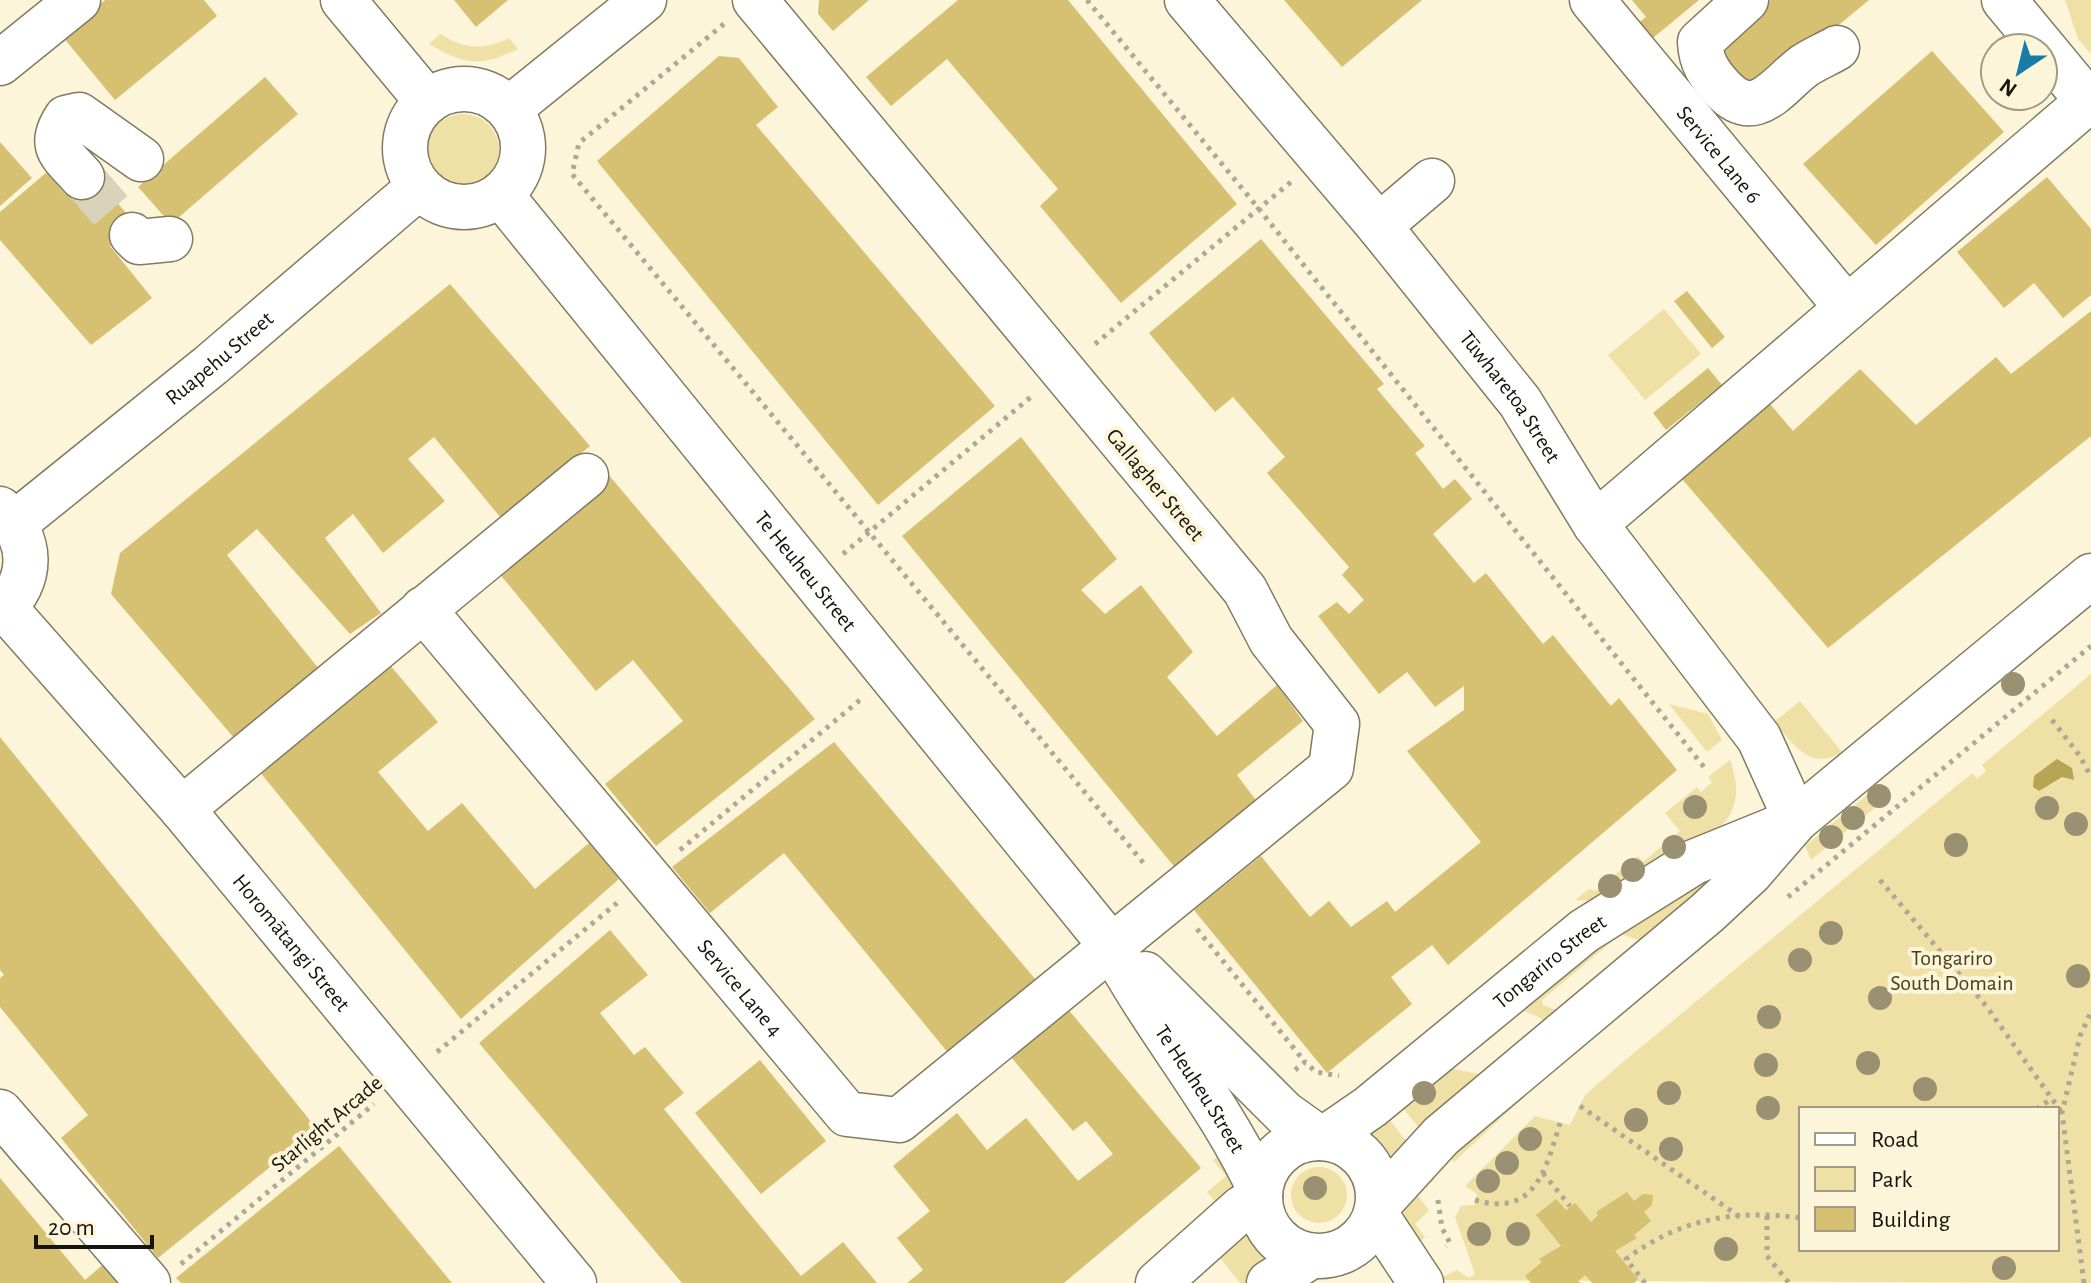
<svg xmlns="http://www.w3.org/2000/svg" width="2091" height="1283" font-family="'Alegreya Sans',sans-serif">
<style>
.green{fill:#efe1a6;fill-rule:evenodd}
.water{fill:#b7a454}
.building{fill:#d5c171}
.lines{fill:none;stroke-linecap:round;stroke-linejoin:round}
.minor-tunnel{stroke:#dad3bb;stroke-width:44;stroke-dasharray:44 22;stroke-linecap:butt}
.minor-casing{stroke:#817b63;stroke-width:47}
.path{stroke:#aea894;stroke-width:5;stroke-dasharray:4 6;stroke-linecap:butt}
.minor{stroke:#fff;stroke-width:44}
.tree{fill:#999172}
.labels{text-anchor:middle;stroke-width:8;stroke-linejoin:round;paint-order:stroke}
.street-label{font-size:22px;fill:#16140b;stroke:#fcf5da}
.park-label{font-size:22px;fill:#48401d;stroke:#fcf5da}
</style>
<rect width="100%" height="100%" fill="#fcf5da"/>
<g class="green">
<polygon points="2065,0 2091,0 2091,54 2078,39"/>
<path d="M440,34c25,15 43,17 69,4l9,11c-37,18 -54,16 -89,-5z"/>
<circle cx="463" cy="150" r="36"/>
<polygon points="1664,309 1701,354 1645,400 1608,355"/>
<path d="M2091,674v609l-654,-3 20,-10 12,8 6,-4 -20,-57 6,-11 13,-1 3,-11 -12,-8 70,-70 35,9 15,-30 32,-28 355,-294 5,6 9,-8 -4,-6zM1801,1109h256v140h-256z"/>
<path d="M1800,701l42,51c-31,20 -49,-8 -68,-30z"/>
<polygon points="1669,704 1708,714 1722,740 1707,752"/>
<path d="M1730,760c22,60 -19,77 -65,102 -24,13 -48,26 -72,39l-18,-1 14,-11 6,2 43,-35 5,6 37,-31 -15,-18 32,-26 4,5 11,-10 -4,-5z"/>
<polygon points="1878,786 1888,797 1811,860 1805,846"/>
<polygon points="1730,867 1641,941 1621,934 1542,1000 1543,1005 1565,1013 1425,1135 1397,1101 1445,1067 1479,1074 1543,1022 1541,1018 1517,1008 1591,941"/>
<polygon points="1538,1078 1542,1080 1454,1162 1445,1152"/>
<polygon points="1385,1114 1411,1147 1389,1167 1364,1133"/>
<polygon points="1228,1148 1234,1184 1228,1201 1217,1204 1207,1192 1226,1176 1213,1160"/>
<circle cx="1319" cy="1195" r="28"/>
<path d="M1425,1170l9,10 -17,15 12,15 -14,14 10,13 -12,10c-16,-38 -9,-45 12,-77z"/>
<polygon points="1251,1224 1272,1261 1249,1283 1240,1283 1215,1252"/>
</g>
<polygon class="water" points="2057,759 2072,768 2074,780 2062,777 2039,791 2033,787 2034,776"/>
<g class="building">
<polygon points="105,0 204,0 217,16 115,100 62,36"/>
<polygon points="454,0 508,0 476,27"/>
<polygon points="819,0 869,0 833,31 818,14"/>
<polygon points="958,0 1068,0 1237,204 1121,303 1040,206 1058,189 947,59 891,106 866,77"/>
<polygon points="1284,0 1422,0 1342,67"/>
<polygon points="1632,0 1699,0 1648,42 1634,26 1646,17"/>
<polygon points="1771,0 1869,0 1755,94 1715,46"/>
<polygon points="1932,51 2004,132 1876,245 1803,164"/>
<polygon points="719,56 739,58 778,107 756,125 995,406 878,505 597,161"/>
<polygon points="265,77 298,114 171,224 138,187"/>
<polygon points="0,142 32,178 0,206"/>
<polygon points="91,171 136,225 110,246 152,298 91,345 0,240 0,212 47,172 65,194"/>
<polygon points="2047,177 2091,229 2091,295 2063,318 2034,283 2004,308 1957,252"/>
<polygon points="1261,239 1384,384 1377,389 1425,446 1415,453 1443,489 1455,479 1472,499 1433,534 1474,583 1486,573 1543,644 1553,635 1611,706 1619,698 1677,770 1448,965 1432,945 1391,977 1412,1004 1327,1073 1194,910 1261,856 1310,917 1329,901 1351,927 1387,901 1395,912 1481,842 1407,751 1464,710 1464,686 1435,707 1407,672 1379,694 1318,616 1337,602 1349,614 1364,600 1342,575 1349,567 1267,473 1285,457 1233,397 1215,412 1149,333"/>
<polygon points="450,284 590,446 501,518 434,437 408,459 445,501 383,553 353,514 325,538 381,613 350,634 257,529 227,555 319,669 235,739 111,594 120,553"/>
<polygon points="1687,291 1725,337 1712,348 1674,301"/>
<polygon points="2091,311 2091,436 1828,648 1676,472 1764,397 1793,431 1860,369 1916,425 1996,357 2011,374"/>
<polygon points="1708,368 1722,385 1666,430 1653,413"/>
<polygon points="1021,437 1117,559 1081,590 1105,614 1141,585 1193,652 1167,677 1217,736 1277,685 1303,721 1237,775 1258,803 1177,870 902,536"/>
<polygon points="607,473 815,719 656,846 605,784 683,721 633,660 596,691 494,567"/>
<polygon points="384,658 438,722 378,772 428,831 462,803 535,889 589,843 619,879 461,1019 255,766"/>
<polygon points="0,737 317,1129 158,1258 61,1138 88,1115 0,1007 0,978 4,975 0,970"/>
<polygon points="834,742 1042,987 954,1060 784,853 710,913 672,867"/>
<polygon points="610,930 648,975 600,1013 634,1055 645,1047 684,1093 664,1109 801,1276 843,1242 877,1283 682,1283 479,1043"/>
<polygon points="1062,1002 1201,1168 1064,1283 907,1283 923,1270 897,1238 930,1211 893,1166 957,1113 987,1150 1026,1118 1078,1181 1113,1154 1086,1121 1073,1131 1006,1051"/>
<polygon points="760,1060 826,1141 761,1194 695,1113"/>
<polygon points="339,1146 452,1283 181,1283 176,1278"/>
<polygon points="0,1178 85,1280 106,1262 123,1283 0,1283"/>
<polygon points="1627,1192 1634,1201 1643,1194 1653,1195 1652,1205 1644,1212 1651,1221 1634,1235 1637,1238 1615,1251 1638,1279 1634,1283 1592,1283 1585,1275 1578,1281 1581,1283 1531,1283 1525,1276 1542,1262 1539,1259 1561,1246 1536,1215 1556,1199 1566,1210 1575,1203 1591,1222 1598,1215 1596,1212"/>
</g>
<g class="lines">
<polyline class="minor-tunnel" points="82,177 132,235"/>
<defs>
<g id="minor">
<polyline points="343,0 427,101"/>
<path id="s1" d="M1187,0l192,226 141,176 75,122 164,214 37,82"/>
<path id="s2" d="M1592,0l255,308 -252,216"/>
<path d="M1746,0l-46,42c1,19 8,31 21,45 34,38 55,0 83,-21 10,-7 23,-12 33,-18"/>
<polyline points="2004,0 2091,105"/>
<polyline points="0,63 78,0"/>
<circle cx="464" cy="148" r="59"/>
<polyline points="509,109 644,0"/>
<path d="M82,177c-20,-23 -35,-30 -16,-59l13,-3 62,44"/>
<path id="s3" d="M501,195l611,752c45,84 108,156 148,243"/>
<polyline points="1379,226 1432,181"/>
<polyline points="132,235 139,242 170,239"/>
<polyline points="1847,308 2079,109"/>
<path d="M0,509c33,28 35,73 0,101"/>
<path id="s4" d="M14,524l197,-159 208,-178"/>
<path id="s5" d="M4,607l178,202 392,474"/>
<path id="s6" d="M423,609l424,505 52,6 432,-352 6,-44 -66,-84 -26,-50 -490,-590"/>
<polyline points="182,809 586,476"/>
<polyline points="1145,974 1284,1113 1319,1138"/>
<polyline points="0,1112 148,1283"/>
<circle cx="1319" cy="1197" r="59"/>
<path id="s7" d="M1325,1138l45,-31 214,-176 110,-69 96,-39"/>
<polyline points="1378,1205 1441,1136 1707,913 1750,873 1796,820 2091,576"/>
<polyline points="1376,1215 1421,1283"/>
<polyline points="1158,1283 1242,1208 1260,1197"/>
<polyline points="1269,1283 1311,1256"/>
</g>
</defs>
<use href="#minor" class="minor-casing"/>
<g class="path">
<polyline points="1087,0 1259,209 1704,767"/>
<polyline points="724,24 579,143 572,174 1146,866"/>
<polyline points="1095,344 1291,182"/>
<polyline points="843,554 1032,396"/>
<polyline points="2052,720 2080,756 2091,777"/>
<polyline points="680,850 860,700"/>
<polyline points="1880,880 1987,1007 2062,1113"/>
<polyline points="1788,897 2091,646"/>
<polyline points="1197,929 1305,1062"/>
<polyline points="437,1052 617,903"/>
<polyline points="1295,1070 1305,1062 1316,1072 1339,1076"/>
<polyline points="1580,1106 1740,1217"/>
<polyline points="2036,1109 2053,1098"/>
<polyline points="1543,1173 1570,1206"/>
<polyline points="1438,1200 1442,1228 1450,1243 1446,1246"/>
<path d="M1475,1200c60,18 71,-31 85,-77"/>
<polyline points="1767,1216 1767,1256 1789,1283"/>
<polyline points="181,1264 374,1104"/>
<path d="M1645,1283l-19,-24c54,-40 108,-50 175,-41"/>
<polyline points="2084,1283 2062,1113 2080,1036 2091,1012"/>
</g>
<use href="#minor" class="minor"/>
</g>
<g class="tree">
<circle cx="2013" cy="684" r="12"/>
<circle cx="1879" cy="796" r="12"/>
<circle cx="1695" cy="807" r="12"/>
<circle cx="2047" cy="808" r="12"/>
<circle cx="1853" cy="818" r="12"/>
<circle cx="2076" cy="824" r="12"/>
<circle cx="1831" cy="837" r="12"/>
<circle cx="1956" cy="845" r="12"/>
<circle cx="1674" cy="847" r="12"/>
<circle cx="1633" cy="870" r="12"/>
<circle cx="1610" cy="886" r="12"/>
<circle cx="1831" cy="933" r="12"/>
<circle cx="1800" cy="960" r="12"/>
<circle cx="2078" cy="976" r="12"/>
<circle cx="1880" cy="998" r="12"/>
<circle cx="1769" cy="1017" r="12"/>
<circle cx="1868" cy="1063" r="12"/>
<circle cx="1766" cy="1065" r="12"/>
<circle cx="1925" cy="1089" r="12"/>
<circle cx="1424" cy="1093" r="12"/>
<circle cx="1669" cy="1093" r="12"/>
<circle cx="1768" cy="1108" r="12"/>
<circle cx="1636" cy="1120" r="12"/>
<circle cx="1530" cy="1139" r="12"/>
<circle cx="1671" cy="1149" r="12"/>
<circle cx="1507" cy="1163" r="12"/>
<circle cx="1488" cy="1181" r="12"/>
<circle cx="1315" cy="1188" r="12"/>
<circle cx="1479" cy="1234" r="12"/>
<circle cx="1518" cy="1234" r="12"/>
<circle cx="1726" cy="1249" r="12"/>
<circle cx="2004" cy="1268" r="12"/>
</g>
<g class="labels">
<g class="street-label">
<text dy="8" stroke="none"><textPath href="#s2" startOffset="200">Service Lane 6</textPath></text>
<text dy="8" stroke="none"><textPath href="#s4" startOffset="264">Ruapehu Street</textPath></text>
<text dy="8" stroke="none"><textPath href="#s1" startOffset="512">Tūwharetoa Street</textPath></text>
<text transform="translate(1156 484) rotate(50)" y="8">Gallagher Street</text>
<text dy="8" stroke="none"><textPath href="#s3" startOffset="484">Te Heuheu Street</textPath></text>
<text dy="8" stroke="none"><textPath href="#s5" startOffset="442">Horomātangi Street</textPath></text>
<text dy="8" stroke="none"><textPath href="#s7" startOffset="286">Tongariro Street</textPath></text>
<text dy="8" stroke="none"><textPath href="#s6" startOffset="494">Service Lane 4</textPath></text>
<text dy="8" stroke="none"><textPath href="#s3" startOffset="1136">Te Heuheu Street</textPath></text>
<text transform="translate(326 1123) rotate(-40)" y="8">Starlight Arcade</text>
</g>
<g class="park-label">
<text x="1952" y="965">Tongariro<tspan x="1952" dy="25">South Domain</tspan></text>
</g>
</g>
<rect x="1799" y="1107" width="260" height="144" fill="#fcf5da" stroke="#a09b87" stroke-width="2"/>
<rect x="1815" y="1133" width="40" height="12" fill="#ffffff" stroke="#a09b87" stroke-width="2"/>
<text x="1871" y="1147" font-size="24" fill="#16140b">Road</text>
<rect x="1815" y="1167" width="40" height="24" fill="#efe1a6" stroke="#a09b87" stroke-width="2"/>
<text x="1871" y="1187" font-size="24" fill="#16140b">Park</text>
<rect x="1815" y="1207" width="40" height="24" fill="#d5c171" stroke="#a09b87" stroke-width="2"/>
<text x="1871" y="1227" font-size="24" fill="#16140b">Building</text>
<g transform="translate(2019 72) rotate(215)"><circle r="38" fill="#fcf5da" stroke="#a09b87" stroke-width="2"/>
<path d="M0-6L14 30L0 20L-14 30Z" fill="#177da7"/>
<text y="-12" font-size="22" font-weight="bold" text-anchor="middle" fill="#16140b">N</text>
</g>
<path d="M36 1235v12h116v-12" fill="none" stroke="#16140b" stroke-width="4"/>
<text x="48" y="1235" font-size="24" fill="#16140b" stroke="#fcf5da" stroke-width="6" paint-order="stroke">20 m</text>
</svg>
